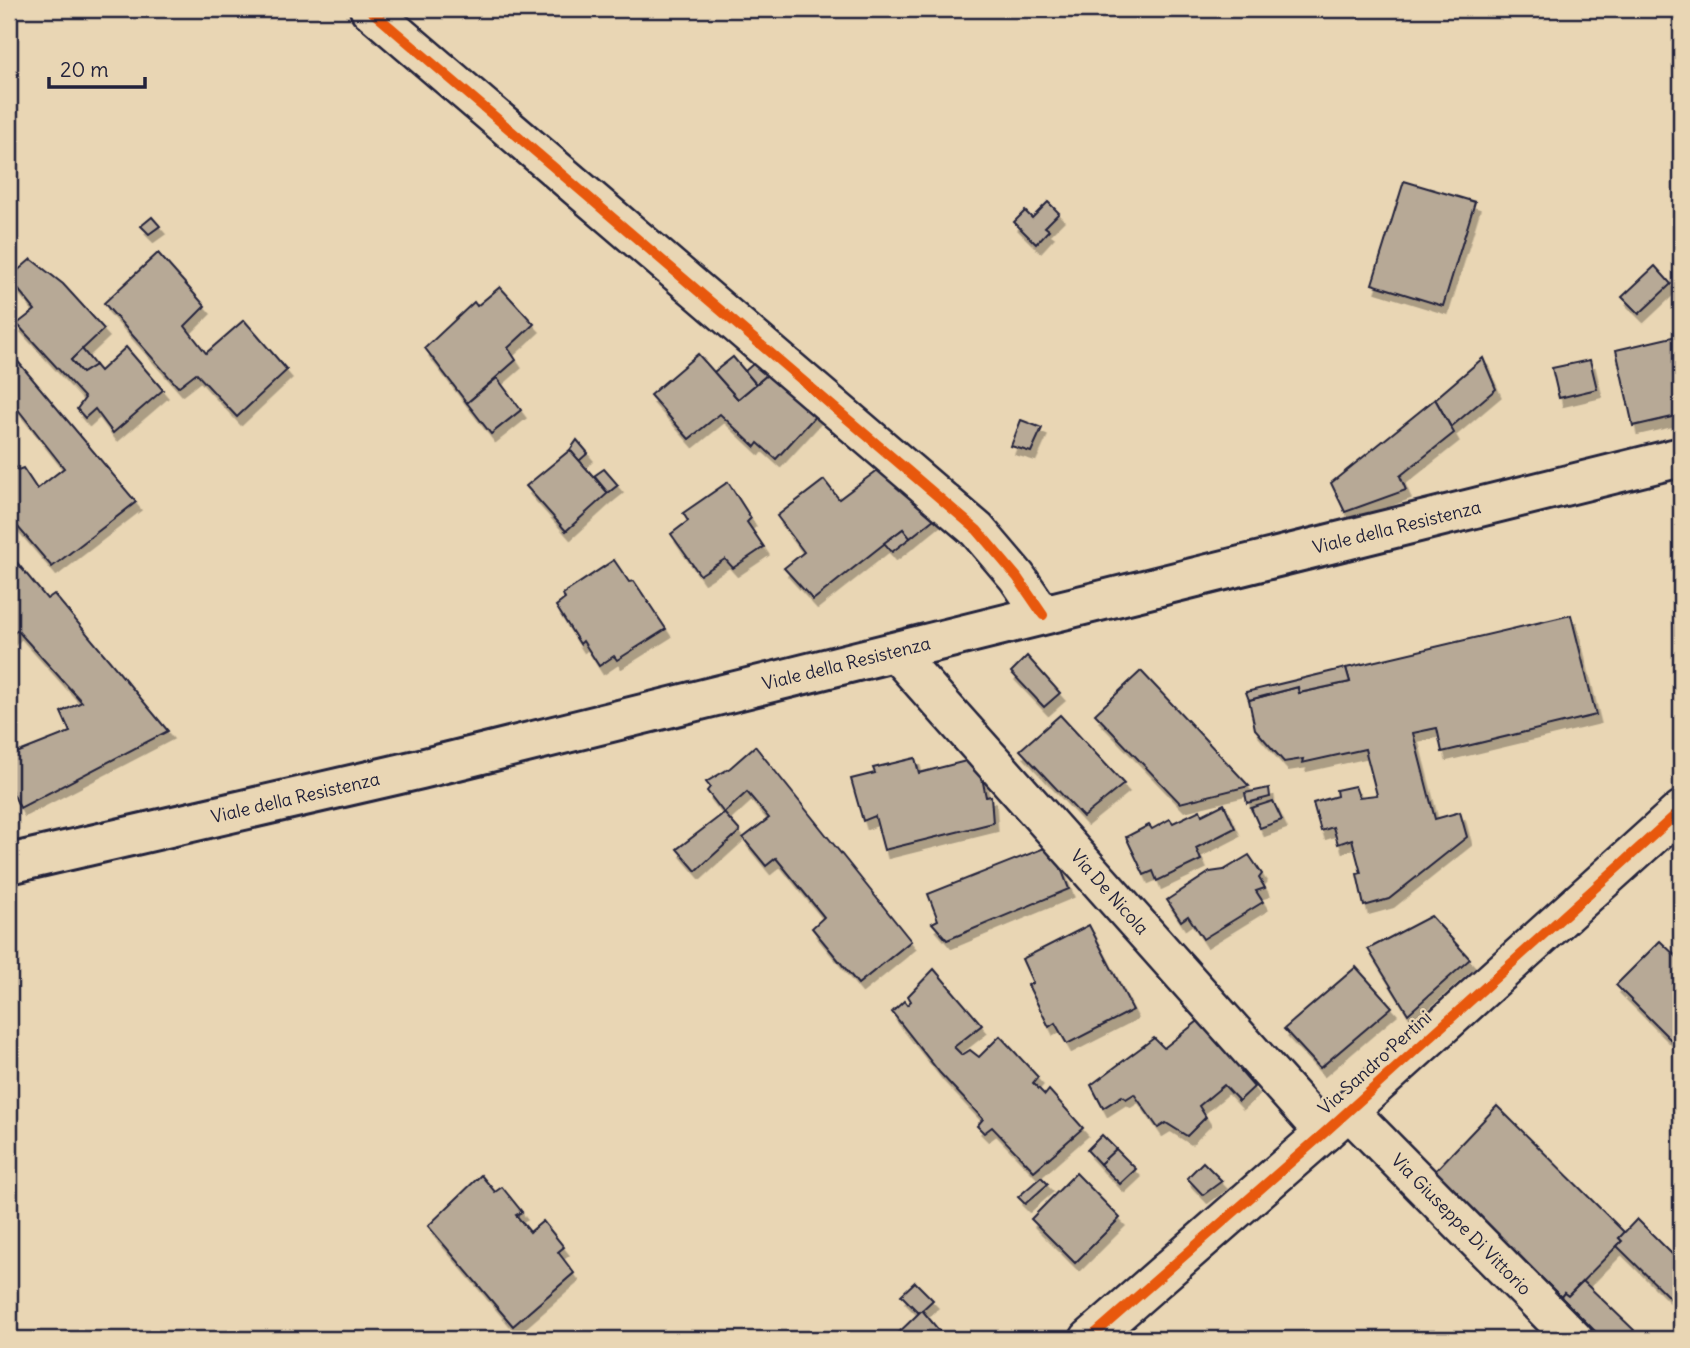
<svg xmlns="http://www.w3.org/2000/svg" width="1690" height="1348" font-family="Delius,sans-serif">
<style>
.building{fill:#b7a996;stroke:#22223b;stroke-width:2;filter:url(#shadow)}
.lines{fill:none;stroke-linecap:round;stroke-linejoin:round}
.minor-casing{stroke:#22223b;stroke-width:42}
.secondary-casing{stroke:#22223b;stroke-width:44}
.minor{stroke:#e9d6b4;stroke-width:37}
.secondary{stroke:#e9d6b4;stroke-width:38}
.cycleway-casing{stroke:#e9d6b4;stroke-width:15}
.cycleway{stroke:#e8590c;stroke-width:10}
.labels{text-anchor:middle;stroke-width:5;stroke-linejoin:round;paint-order:stroke}
.street-label{font-size:18px;fill:#22223b;stroke:#e9d6b4}
</style>
<defs>
<filter id="shadow"><feDropShadow dx="4.5" dy="8" stdDeviation="0" flood-color="#0004"/></filter>
</defs>
<rect width="100%" height="100%" fill="#e9d6b4"/>
<filter id="ink" filterUnits="userSpaceOnUse"><feTurbulence type="fractalNoise" baseFrequency=".0143" numOctaves="2"/><feDisplacementMap in="SourceGraphic" scale="14" xChannelSelector="R" yChannelSelector="G"/><feConvolveMatrix kernelMatrix="1 2 1 2 8 2 1 2 1" color-interpolation-filters="sRGB"/></filter>
<g filter="url(#ink)">
<g class="building">
<polygon points="1404,181 1475,202 1443,306 1372,284"/>
<polygon points="1048,202 1059,213 1045,227 1049,230 1036,244 1014,222 1025,211 1032,218"/>
<polygon points="152,217 160,226 149,234 141,226"/>
<polygon points="158,253 205,306 185,326 206,353 244,320 287,370 237,417 196,373 178,387 104,303"/>
<polygon points="31,259 63,284 104,329 71,360 82,373 95,365 100,371 126,347 163,390 113,433 95,409 85,418 77,409 85,398 17,324 35,310 9,278"/>
<polygon points="1655,266 1671,284 1639,314 1622,297"/>
<polygon points="500,287 534,324 508,348 516,360 467,403 425,348 474,302 477,306"/>
<polygon points="1681,335 1681,415 1633,426 1616,350"/>
<polygon points="82,349 95,365 82,373 71,360"/>
<polygon points="9,351 136,502 52,567 11,519 13,516 9,511 9,460 18,470 23,468 37,489 64,468 9,398"/>
<polygon points="698,354 738,399 774,369 819,412 776,459 758,443 755,447 720,414 689,439 650,395"/>
<polygon points="733,357 756,384 738,399 714,372"/>
<polygon points="761,357 774,369 756,384 745,371"/>
<polygon points="1483,358 1496,389 1451,427 1435,399"/>
<polygon points="1590,360 1597,389 1559,398 1552,368"/>
<polygon points="497,378 521,410 491,434 467,403"/>
<polygon points="1435,399 1454,433 1400,476 1406,490 1345,512 1331,483"/>
<polygon points="1021,420 1042,428 1031,452 1011,446"/>
<polygon points="577,440 588,453 579,461 570,450"/>
<polygon points="570,450 608,493 566,531 526,486"/>
<polygon points="887,463 939,515 910,538 903,529 813,600 784,568 804,552 777,516 824,480 839,499"/>
<polygon points="604,469 618,485 608,493 594,476"/>
<polygon points="728,482 751,518 747,522 764,547 733,568 725,559 700,575 671,534 688,521 683,513"/>
<polygon points="903,529 910,538 892,552 884,543"/>
<polygon points="9,553 47,599 54,594 168,731 20,808 9,785 9,756 70,732 61,712 82,702 17,630 9,638"/>
<polygon points="614,560 629,582 634,581 666,629 617,660 614,656 599,666 583,641 580,644 556,606 565,599 563,594"/>
<polygon points="1571,615 1596,715 1442,752 1437,728 1413,733 1435,819 1460,812 1467,837 1389,899 1364,906 1357,874 1361,873 1352,839 1338,844 1333,827 1321,831 1313,803 1337,796 1336,790 1355,786 1359,797 1377,795 1365,749 1302,763 1303,759 1284,762 1255,729 1249,700 1298,687 1299,693 1350,682 1346,668"/>
<polygon points="1027,656 1060,693 1044,707 1011,672"/>
<polygon points="1346,668 1350,682 1299,693 1298,687 1249,700 1246,692"/>
<polygon points="1141,671 1249,786 1180,803 1095,714"/>
<polygon points="1060,715 1124,784 1083,817 1020,750"/>
<polygon points="755,746 911,941 858,984 812,928 824,917 776,858 766,866 743,838 769,818 747,792 724,813 707,791 710,787 706,782 730,768"/>
<polygon points="915,758 919,773 978,758 986,797 991,796 993,823 884,850 875,816 863,821 851,779 875,773 873,768"/>
<polygon points="1269,788 1270,797 1247,803 1245,793"/>
<polygon points="1273,801 1282,820 1260,828 1251,808"/>
<polygon points="1224,804 1235,828 1196,848 1201,860 1157,881 1153,871 1144,875 1126,837 1149,825 1152,829 1170,819 1173,823 1200,810 1202,815"/>
<polygon points="724,813 740,831 696,871 677,849"/>
<polygon points="1052,845 1069,889 947,940 932,923 938,920 928,894"/>
<polygon points="1249,855 1262,874 1259,878 1265,888 1256,891 1263,902 1203,939 1188,916 1181,921 1167,900 1210,872 1224,870"/>
<polygon points="1431,916 1470,959 1408,1014 1368,949"/>
<polygon points="1089,925 1133,1010 1067,1044 1055,1023 1049,1027 1028,985 1033,983 1022,959"/>
<polygon points="1660,941 1681,961 1681,1031 1672,1041 1616,985"/>
<polygon points="1356,967 1392,1007 1320,1068 1284,1029"/>
<polygon points="934,969 982,1025 954,1047 962,1055 970,1050 979,1057 1000,1036 1038,1077 1033,1083 1045,1095 1049,1090 1083,1128 1034,1171 992,1127 984,1133 977,1126 983,1119 940,1073 892,1012 904,1001 907,1005 911,1001 908,996"/>
<polygon points="1202,1018 1232,1054 1230,1055 1244,1070 1241,1072 1254,1087 1239,1101 1224,1085 1199,1106 1206,1117 1187,1136 1166,1123 1158,1128 1134,1094 1126,1099 1122,1096 1103,1108 1091,1085 1154,1038 1164,1048"/>
<polygon points="1497,1106 1625,1233 1619,1238 1622,1241 1568,1296 1564,1293 1561,1297 1435,1171"/>
<polygon points="1102,1135 1116,1149 1100,1164 1087,1150"/>
<polygon points="1116,1149 1136,1169 1120,1184 1100,1164"/>
<polygon points="1203,1162 1222,1181 1203,1195 1187,1178"/>
<polygon points="1076,1173 1120,1218 1075,1263 1031,1219"/>
<polygon points="481,1175 495,1192 502,1187 522,1212 516,1215 530,1232 543,1221 564,1247 558,1252 574,1273 513,1326 428,1226"/>
<polygon points="1041,1177 1048,1184 1025,1204 1018,1197"/>
<polygon points="1637,1219 1681,1263 1681,1309 1617,1246 1622,1241 1619,1238"/>
<polygon points="1583,1281 1634,1330 1628,1337 1631,1339 1603,1339 1561,1297 1564,1293 1568,1296"/>
<polygon points="915,1282 933,1300 919,1313 901,1295"/>
<polygon points="922,1310 946,1339 892,1339 919,1313"/>
</g>
<g class="lines">
<defs>
<g id="minor">
<polyline points="369,9 977,530 1017,577 1043,615"/>
<path id="s1" d="M895,652l429,481"/>
<path id="s2" d="M1348,1110l226,229"/>
<polyline points="1089,1339 1324,1133 1681,810"/>
</g>
<g id="secondary">
<path id="s3" d="M9,864l412,-95 1260,-312"/>
</g>
</defs>
<use href="#minor" class="minor-casing"/>
<use href="#secondary" class="secondary-casing"/>
<use href="#minor" class="minor"/>
<use href="#secondary" class="secondary"/>
<defs>
<g id="cycleway">
<polyline points="369,9 977,530 1017,577 1043,615"/>
<polyline points="1089,1339 1324,1133 1681,810"/>
</g>
</defs>
<use href="#cycleway" class="cycleway-casing"/>
<use href="#cycleway" class="cycleway"/>
</g>
</g>
<g class="labels">
<g class="street-label">
<text dy="6" stroke="none"><textPath href="#s3" startOffset="1428">Viale della Resistenza</textPath></text>
<text dy="6" stroke="none"><textPath href="#s3" startOffset="861">Viale della Resistenza</textPath></text>
<text dy="6" stroke="none"><textPath href="#s3" startOffset="294">Viale della Resistenza</textPath></text>
<text dy="6" stroke="none"><textPath href="#s1" startOffset="322">Via De Nicola</textPath></text>
<text transform="translate(1375 1063) rotate(-42)" y="6">Via Sandro Pertini</text>
<text dy="6" stroke="none"><textPath href="#s2" startOffset="161">Via Giuseppe Di Vittorio</textPath></text>
</g>
</g>
<rect width="1690" height="1348" fill="none" stroke="#e9d6b4" stroke-width="35"/>
<rect x="18" y="18" width="1655" height="1313" fill="none" stroke="#22223b" stroke-width="2.5" filter="url(#ink)"/>
<path d="M49 77v10h96v-10" fill="none" stroke="#22223b" stroke-width="3.5"/>
<text x="60" y="77" font-size="21" fill="#22223b" stroke="#e9d6b4" stroke-width="5" paint-order="stroke">20 m</text>
</svg>
